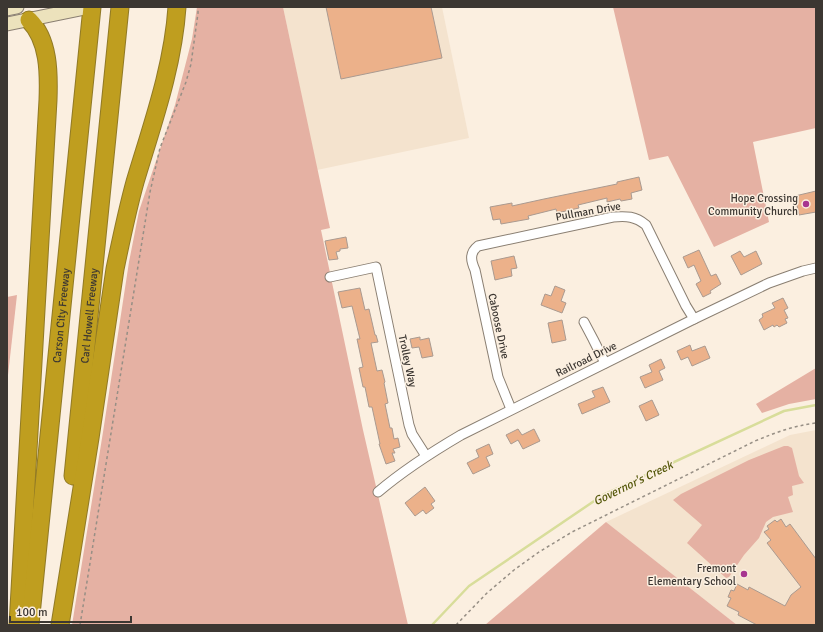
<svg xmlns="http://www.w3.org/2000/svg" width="823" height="632" font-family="Signika,sans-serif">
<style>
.built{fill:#f4e3ce}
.green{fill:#e5b1a3}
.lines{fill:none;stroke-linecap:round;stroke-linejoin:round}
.stream{stroke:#d8dd9a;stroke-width:2.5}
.building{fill:#ecb18a;stroke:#aa9a90}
.minor-casing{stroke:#8a7f72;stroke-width:11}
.secondary-casing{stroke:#8a7f72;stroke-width:15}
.motorway-casing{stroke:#917a26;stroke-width:19}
.path{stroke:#978f85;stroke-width:1.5;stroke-dasharray:3 3;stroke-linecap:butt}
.minor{stroke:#fff;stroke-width:9}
.secondary{stroke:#ece2bc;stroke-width:13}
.motorway{stroke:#bf9e1f;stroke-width:17}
.poi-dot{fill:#a73590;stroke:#fbefe0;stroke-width:1.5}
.labels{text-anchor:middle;stroke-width:3;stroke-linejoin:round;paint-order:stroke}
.poi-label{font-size:11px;fill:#3c3732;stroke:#fbefe0;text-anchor:end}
.street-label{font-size:11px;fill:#3c3732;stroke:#fbefe0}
.water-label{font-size:12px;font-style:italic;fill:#55580a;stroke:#fbefe0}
</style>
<rect width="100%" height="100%" fill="#fbefe0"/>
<g class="built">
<polygon points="283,7 442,7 469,138 317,170"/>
<polygon points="816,430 816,625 737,625 606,522 790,435"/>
</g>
<g class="green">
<polygon points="197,7 283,7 330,228 321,230 363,430 408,625 72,625 103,432 129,262 139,211 175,105 192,39"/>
<polygon points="613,7 816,7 816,128 753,142 769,222 714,247 668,156 649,160"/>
<polygon points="17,295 7,384 7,297"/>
<polygon points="816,368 816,399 789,404 762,413 756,404"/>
<polygon points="784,446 788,446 792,448 799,476 804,483 792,486 793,495 788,497 793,512 773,517 766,522 759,538 744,555 729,577 726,578 687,543 702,525 673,500 681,494 749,460"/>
<polygon points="606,522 737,625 485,625"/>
</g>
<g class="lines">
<polyline class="stream" points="432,625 469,586 603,495 784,411 816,405"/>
</g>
<g class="building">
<polygon points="326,7 431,7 442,58 341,79"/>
<polygon points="639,177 642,190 631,193 632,199 621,201 620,199 607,202 607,198 578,205 579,208 557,213 556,209 528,216 529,219 501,224 500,219 493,220 490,207 512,203 512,206 544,199 617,184 617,182"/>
<polygon points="816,191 816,212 799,215 795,196"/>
<polygon points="346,237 348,248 340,249 340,251 336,252 338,259 329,260 325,241"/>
<polygon points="699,250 711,276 716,274 721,284 710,291 711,293 703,297 696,284 701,281 694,265 688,268 683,257"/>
<polygon points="740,251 744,257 756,251 762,264 741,275 731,256"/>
<polygon points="514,256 517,268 511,269 512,276 495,280 491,261"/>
<polygon points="555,286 565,290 561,301 566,303 562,313 541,305 545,294 551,296"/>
<polygon points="360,288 365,310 369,309 375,335 376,335 378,342 371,343 377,371 382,370 385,382 384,383 388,403 385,404 390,428 392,428 394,439 398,438 400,447 393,449 395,453 392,453 395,461 386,464 379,444 380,444 372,407 369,407 365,387 363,387 359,368 363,367 357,339 360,339 352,306 342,308 338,292"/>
<polygon points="783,298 788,308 784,310 788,318 785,319 787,323 779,327 777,325 774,327 773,325 764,330 759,320 763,317 762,314 775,308 772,303"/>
<polygon points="562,320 566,340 552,343 548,323"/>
<polygon points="420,337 420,340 429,338 433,356 422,358 419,347 412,348 410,339"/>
<polygon points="690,345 692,351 705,346 710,358 692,366 688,357 681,360 677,351"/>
<polygon points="661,359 665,368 659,371 663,380 645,388 640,377 652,372 649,365"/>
<polygon points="603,387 610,402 582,414 578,404 595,397 592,391"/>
<polygon points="652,400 659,415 646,421 639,406"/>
<polygon points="518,429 522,435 534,429 540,441 523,449 518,440 511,444 506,435"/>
<polygon points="489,444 493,454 486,457 490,466 473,474 467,463 479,457 476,450"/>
<polygon points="425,487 435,501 431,504 434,508 426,514 423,510 415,516 405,503"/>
<polygon points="781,519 786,527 790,524 816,559 816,625 757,625 738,615 739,612 727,606 731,598 728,597 731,590 734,591 737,584 748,590 749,587 785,606 791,595 801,587 767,543 771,540 764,532 769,529 767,526 775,520 777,522"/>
</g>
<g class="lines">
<defs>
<g id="minor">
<polyline points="330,277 376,267 409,425 412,434 426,456"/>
<polyline points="584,322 593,339 605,363"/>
<path d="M511,409l-13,-32 -23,-107c-4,-9 -6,-17 3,-24l135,-29c14,-1 22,-1 33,8l40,81 8,13"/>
<path d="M378,492c26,-22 54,-40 83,-57l233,-116 75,-36 34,-12 13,-3"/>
</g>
<g id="secondary">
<polyline points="7,9 17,7"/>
<polyline points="7,24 90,7"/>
</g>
<g id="motorway">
<path id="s1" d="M73,476l47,-469"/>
<path d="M18,625l30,-525c1,-27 1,-60 -19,-80"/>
<path id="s2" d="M30,625l62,-618"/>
<path d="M60,625l30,-187 25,-169c6,-29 12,-58 20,-87 17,-57 38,-115 42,-175"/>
</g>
</defs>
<use href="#minor" class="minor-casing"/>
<use href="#secondary" class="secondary-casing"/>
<use href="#motorway" class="motorway-casing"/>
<g class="path">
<polyline points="80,625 150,192 160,148 186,82 191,64 198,13 198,7"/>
<path d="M456,625l31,-32 27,-23 25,-18 33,-20 183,-91c22,-9 38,-15 61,-18"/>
</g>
<use href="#minor" class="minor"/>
<use href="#secondary" class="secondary"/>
<use href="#motorway" class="motorway"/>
</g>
<g class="poi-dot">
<circle cx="806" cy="204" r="4"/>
<circle cx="744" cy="574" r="4"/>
</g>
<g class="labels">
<g class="poi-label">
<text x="798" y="202">Hope Crossing<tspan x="798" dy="13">Community Church</tspan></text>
<text x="736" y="572">Fremont<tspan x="736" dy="13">Elementary School</tspan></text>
</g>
<g class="street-label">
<text transform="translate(588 211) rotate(-10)" y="4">Pullman Drive</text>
<text dy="4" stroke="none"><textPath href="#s2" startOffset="311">Carson City Freeway</textPath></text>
<text dy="4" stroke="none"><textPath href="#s1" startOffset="161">Carl Howell Freeway</textPath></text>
<text transform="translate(499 326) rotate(78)" y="4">Caboose Drive</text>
<text transform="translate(586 359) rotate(-26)" y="4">Railroad Drive</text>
<text transform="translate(408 361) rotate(78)" y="4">Trolley Way</text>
</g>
<g class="water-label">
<text transform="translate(633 483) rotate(-26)" y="4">Governor's Creek</text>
</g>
</g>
<rect width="823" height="632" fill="none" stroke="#3c3732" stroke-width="16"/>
<path d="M10 616v6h121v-6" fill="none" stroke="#3c3732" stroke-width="2"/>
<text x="16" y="616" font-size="12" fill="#3c3732" stroke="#fbefe0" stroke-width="3" paint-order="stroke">100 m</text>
</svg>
